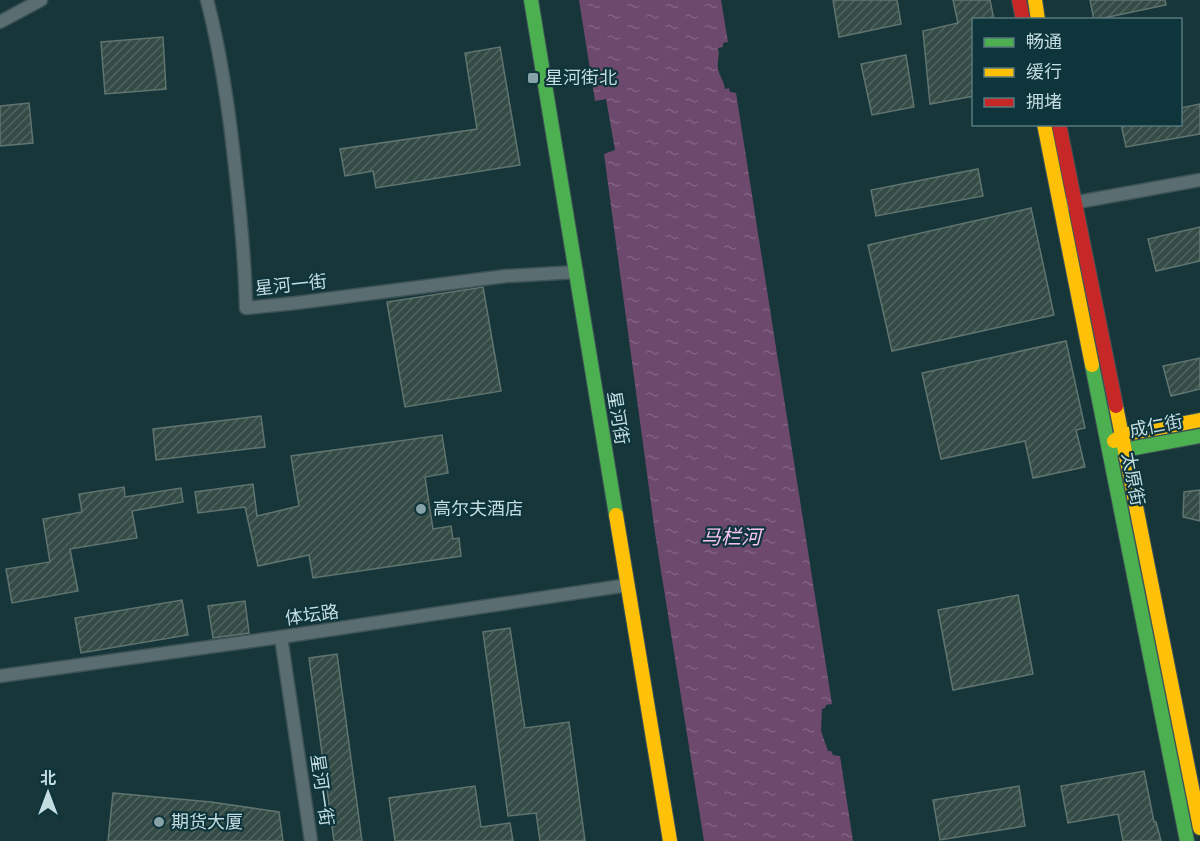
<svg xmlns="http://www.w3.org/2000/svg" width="1200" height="841" font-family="Poppins,'Noto Sans SC',sans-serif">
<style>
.water{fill:url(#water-ripples)}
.building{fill:url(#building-hatch);stroke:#607470;stroke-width:1.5}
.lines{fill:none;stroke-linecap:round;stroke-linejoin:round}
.street-casing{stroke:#3d5356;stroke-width:15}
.fast-casing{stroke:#3d5356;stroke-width:16}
.slow-casing{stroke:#3d5356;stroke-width:16}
.jam-casing{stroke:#3d5356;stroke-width:16}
.street{stroke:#5a6d70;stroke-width:12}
.fast{stroke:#4caf50;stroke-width:14}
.slow{stroke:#ffc107;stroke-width:14}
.jam{stroke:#c62828;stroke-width:14}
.poi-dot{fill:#87a3a7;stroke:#0e353b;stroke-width:2}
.labels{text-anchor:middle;stroke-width:4.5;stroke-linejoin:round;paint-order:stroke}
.poi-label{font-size:18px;fill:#c4dde1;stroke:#0e353b;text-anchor:start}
.street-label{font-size:18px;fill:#c4dde1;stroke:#0e353b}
.water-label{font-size:20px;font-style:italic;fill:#f9c2f4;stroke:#0e353b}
</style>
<defs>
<pattern id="water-ripples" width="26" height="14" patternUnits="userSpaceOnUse" patternTransform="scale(1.5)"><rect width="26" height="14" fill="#6d496e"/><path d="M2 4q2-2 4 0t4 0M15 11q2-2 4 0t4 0" fill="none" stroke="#806382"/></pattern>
<pattern id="building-hatch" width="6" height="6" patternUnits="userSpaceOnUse" patternTransform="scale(1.5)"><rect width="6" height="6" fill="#354c46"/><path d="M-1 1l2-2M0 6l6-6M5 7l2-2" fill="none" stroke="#516560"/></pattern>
</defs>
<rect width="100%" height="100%" fill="#17363a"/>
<path class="water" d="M579,0h142l7,42 -5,1v4l-5,1c2,8 -1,13 0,21 2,8 6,12 7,20l4,-1 1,4 6,1 96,611 -6,1 -1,3 -3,1 -1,22 7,20h3l2,4 7,1 13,85h-149l-49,-308 -51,-379 11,-4 -9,-51 -11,2z"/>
<g class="building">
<polygon points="833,0 897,0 901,24 839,37"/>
<polygon points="953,0 990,0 994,20 974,20 974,96 930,104 923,31 958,23"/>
<polygon points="1090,0 1165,0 1166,5 1094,20"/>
<polygon points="163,37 166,89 105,94 101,42"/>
<polygon points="500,47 520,165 376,188 373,171 345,176 340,149 477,129 465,53"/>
<polygon points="906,55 914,107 872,115 861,64"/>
<polygon points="29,103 33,143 0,146 0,106"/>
<polygon points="1200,104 1200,134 1126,147 1121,124 1180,124 1180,108"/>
<polygon points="978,169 983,196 876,216 871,190"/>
<polygon points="1031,208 1054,315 892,351 868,245"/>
<polygon points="1200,227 1200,261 1156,271 1148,239"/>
<polygon points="483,287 501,391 405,407 387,302"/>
<polygon points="1066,341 1085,428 1076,430 1085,467 1033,478 1025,441 941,459 922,373"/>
<polygon points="1200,358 1200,389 1171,396 1163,366"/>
<polygon points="261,416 265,447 156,460 153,429"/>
<polygon points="442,435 448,473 425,477 433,529 451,526 453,539 459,538 461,556 313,578 309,555 258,566 245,507 198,513 195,492 253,484 257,516 299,506 291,456"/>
<polygon points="124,487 125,497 181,488 183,502 132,511 137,538 70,549 78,591 12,603 6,569 50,562 43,519 82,512 79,494"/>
<polygon points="1200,490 1200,521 1183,517 1184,492"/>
<polygon points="1018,595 1033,674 953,690 938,610"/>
<polygon points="182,600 188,635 81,653 75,618"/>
<polygon points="245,601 249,633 213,638 208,606"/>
<polygon points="510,628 525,728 569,722 585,841 540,841 536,813 508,816 483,632"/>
<polygon points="337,654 362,841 334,841 309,658"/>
<polygon points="1144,771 1154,822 1156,822 1161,841 1123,841 1118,814 1068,823 1061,786"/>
<polygon points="475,786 481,827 510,823 513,841 395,841 389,798"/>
<polygon points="1019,786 1025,826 940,840 933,800"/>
<polygon points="113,793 211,802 279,812 283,841 108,841"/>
</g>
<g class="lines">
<defs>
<g id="street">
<path d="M207,0c15,57 23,117 29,176 5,44 9,87 10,132l50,-5 210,-27 71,-4"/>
<polyline points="0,22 41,0"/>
<polyline points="1067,204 1200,180"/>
<polyline points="281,637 311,841"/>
<polyline points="0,676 281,637 628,585"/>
</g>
<g id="fast">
<polyline points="531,0 616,515"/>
<polyline points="1092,365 1187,841"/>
<polyline points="1115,447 1124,450 1200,436"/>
</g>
<g id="slow">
<polyline points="1035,0 1038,20"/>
<polyline points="1044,124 1092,365"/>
<polyline points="1116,406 1200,828"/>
<polyline points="1114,441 1122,435 1200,420"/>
<polyline points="616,515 670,841"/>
</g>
<g id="jam">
<polyline points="1019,0 1023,20"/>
<polyline points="1059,124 1116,406"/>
</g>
</defs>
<use href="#street" class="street-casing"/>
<use href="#fast" class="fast-casing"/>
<use href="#slow" class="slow-casing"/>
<use href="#jam" class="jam-casing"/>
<use href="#street" class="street"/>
<use href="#fast" class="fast"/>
<use href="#slow" class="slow"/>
<use href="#jam" class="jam"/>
</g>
<g class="poi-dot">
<rect x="527" y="72" width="12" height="12" rx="3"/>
<circle cx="421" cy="509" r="6"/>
<circle cx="159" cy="822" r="6"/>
</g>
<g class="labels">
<g class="poi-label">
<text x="545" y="84">星河街北</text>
<text x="433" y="515">高尔夫酒店</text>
<text x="171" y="828">期货大厦</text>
</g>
<g class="street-label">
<text transform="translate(291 285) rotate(-6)" y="6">星河一街</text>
<text transform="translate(618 418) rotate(81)" y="6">星河街</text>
<text transform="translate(1156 426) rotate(-11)" y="6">成仁街</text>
<text transform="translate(1133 479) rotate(79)" y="6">太原街</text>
<text transform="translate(312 615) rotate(-8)" y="6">体坛路</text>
<text transform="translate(322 790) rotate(82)" y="6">星河一街</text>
</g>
<g class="water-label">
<text x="731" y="544">马栏河</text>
</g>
</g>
<rect x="972" y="18" width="210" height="108" fill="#0e353b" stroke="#57787d" stroke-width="1.5"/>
<rect x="984" y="38" width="30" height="9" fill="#4caf50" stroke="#57787d" stroke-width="1.5"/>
<text x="1026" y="48" font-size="18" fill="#c4dde1">畅通</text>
<rect x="984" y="68" width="30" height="9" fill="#ffc107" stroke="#57787d" stroke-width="1.5"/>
<text x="1026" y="78" font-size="18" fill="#c4dde1">缓行</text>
<rect x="984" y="98" width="30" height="9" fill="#c62828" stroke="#57787d" stroke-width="1.5"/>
<text x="1026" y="108" font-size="18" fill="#c4dde1">拥堵</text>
<g transform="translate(48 793)" stroke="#0e353b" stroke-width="4.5" paint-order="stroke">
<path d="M0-4.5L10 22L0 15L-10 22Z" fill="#c4dde1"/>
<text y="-9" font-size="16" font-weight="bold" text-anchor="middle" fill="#c4dde1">北</text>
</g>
</svg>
